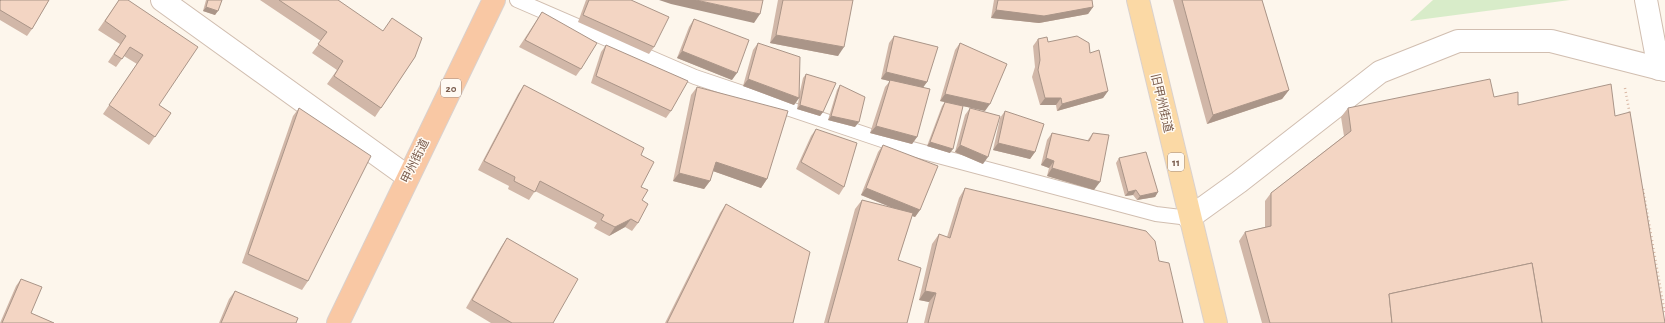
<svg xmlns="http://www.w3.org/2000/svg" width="1665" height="323" font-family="'Alegreya Sans','Noto Sans JP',sans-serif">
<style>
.green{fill:#d8ecc9}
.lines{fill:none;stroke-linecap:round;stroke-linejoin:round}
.service-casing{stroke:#d1beb0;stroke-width:16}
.minor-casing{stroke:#d1beb0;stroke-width:24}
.tertiary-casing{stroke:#d1beb0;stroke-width:24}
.primary-casing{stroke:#dad1cd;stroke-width:24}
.trunk-casing{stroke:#dad1cd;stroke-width:24}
.path{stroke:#d9b8a5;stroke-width:2.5;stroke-dasharray:1 3;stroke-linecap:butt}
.service{stroke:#fff;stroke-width:14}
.minor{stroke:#fff;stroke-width:22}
.tertiary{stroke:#fff;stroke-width:22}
.primary{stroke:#fbd9a5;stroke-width:22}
.trunk{stroke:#f9c8a4;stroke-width:22}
.wall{fill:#d1b7a8}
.shaded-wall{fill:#aa9588}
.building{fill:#f3d5c3;stroke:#aa9588}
.labels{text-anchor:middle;stroke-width:3;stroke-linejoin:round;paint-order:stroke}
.shield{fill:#fffaf3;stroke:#a28b7f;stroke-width:1}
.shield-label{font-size:11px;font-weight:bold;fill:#7a5c4d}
.street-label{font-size:12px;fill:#7a5c4d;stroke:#fffaf3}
</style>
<rect width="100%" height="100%" fill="#fdf6ec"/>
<polygon class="green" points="1433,0 1570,0 1410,21"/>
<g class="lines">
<defs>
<polyline id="service" points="517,0 695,77 897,145 1156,214 1189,218"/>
<g id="minor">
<polyline points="162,0 408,177"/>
<polyline points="1646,0 1659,69"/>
</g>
<polyline id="tertiary" points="1189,218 1239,182 1380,72 1458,41 1551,41 1665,70"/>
<polyline id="primary" points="1138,0 1216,323"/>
<polyline id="trunk" points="338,323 494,0"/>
</defs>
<use href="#service" class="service-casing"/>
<use href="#minor" class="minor-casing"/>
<use href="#tertiary" class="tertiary-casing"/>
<use href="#primary" class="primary-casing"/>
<use href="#trunk" class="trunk-casing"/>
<g class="path">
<polyline points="1625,88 1630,115"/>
<polyline points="1643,189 1665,314"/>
</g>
<use href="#service" class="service"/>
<use href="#minor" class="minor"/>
<use href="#tertiary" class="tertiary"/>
<use href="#primary" class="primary"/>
<use href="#trunk" class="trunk"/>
</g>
<g class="wall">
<polygon points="0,0 49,0 32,29 27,36 0,20"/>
<polygon points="119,0 128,0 159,105 171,113 149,145 103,114 137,64 124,56 116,67 108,62 120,44 98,30"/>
<polygon points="206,0 222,0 215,15 203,11"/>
<polygon points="260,0 338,0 415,57 375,117 327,84 337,70 312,53 321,41"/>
<polygon points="586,0 631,0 654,47 649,54 578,22"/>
<polygon points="778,0 853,0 838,56 770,43"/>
<polygon points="994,0 1092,0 1093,7 1088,14 1039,23 991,18"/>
<polygon points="1173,0 1262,0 1289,90 1282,99 1207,124"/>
<polygon points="542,12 581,69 576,76 519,47"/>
<polygon points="694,19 732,80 677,58 689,27"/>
<polygon points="894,36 927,82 923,87 917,137 912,144 870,133 885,87 890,81 881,79 889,43"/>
<polygon points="1038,39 1048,42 1090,53 1108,91 1103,98 1057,111 1056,105 1040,105 1032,77 1035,67 1033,46"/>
<polygon points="758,43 799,96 803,78 806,74 823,112 820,116 797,109 799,98 794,105 743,86 753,50"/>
<polygon points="960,43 985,111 963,106 950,153 927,146 942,106 945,102 940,101 955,50"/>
<polygon points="606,45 671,111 666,118 591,83 601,52"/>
<polygon points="524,85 641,155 642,200 638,223 632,231 625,227 609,236 594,228 597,223 535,191 529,200 508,189 509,186 478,170 518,94"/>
<polygon points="840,85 855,127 828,120 837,90"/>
<polygon points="697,87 767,179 761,188 713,171 710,181 704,189 673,181 691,95"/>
<polygon points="1494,97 1518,105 1615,116 1665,323 1262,323 1239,241 1245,232 1265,227 1265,201 1271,193 1344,136 1341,117 1348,108"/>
<polygon points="299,108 308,281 302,290 242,263 293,116"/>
<polygon points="970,108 983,164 955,152 965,115"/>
<polygon points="1005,111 1035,152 1030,159 993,150 1000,118"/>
<polygon points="816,129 844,187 839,195 796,169 811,136"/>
<polygon points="1052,133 1087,141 1093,133 1094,190 1047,176 1049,168 1041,165 1047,140"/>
<polygon points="883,145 920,210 915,217 912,216 898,260 907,323 824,323 855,209 862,200 895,209 861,195 878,152"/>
<polygon points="1119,158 1158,192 1155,197 1137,200 1133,195 1125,196 1116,163"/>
<polygon points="965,188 1159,261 1183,323 924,323 929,302 919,300 932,244 939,234 947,237 959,198"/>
<polygon points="726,204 793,323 665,323 720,213"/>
<polygon points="507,238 553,323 491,323 466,308 501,247"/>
<polygon points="21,279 31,313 54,323 0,323 16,286"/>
<polygon points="235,291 296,323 219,323 229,299"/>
</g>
<g class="shaded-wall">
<polygon points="659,0 696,0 760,14 754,23 671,4"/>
<polygon points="206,7 218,11 215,15 203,11"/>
<polygon points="1093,7 1088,14 1039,23 991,18 996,10"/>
<polygon points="776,35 844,47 838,56 770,43"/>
<polygon points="682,51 737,73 732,80 677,58"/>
<polygon points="886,72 927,82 922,89 881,79"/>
<polygon points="748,79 799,98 794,105 743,86"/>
<polygon points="1289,90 1282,99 1207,124 1213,115"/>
<polygon points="1108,91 1103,98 1057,111 1062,104"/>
<polygon points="945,94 990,104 985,111 940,101"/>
<polygon points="1045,98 1061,98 1056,105 1040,105"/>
<polygon points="800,105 823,112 820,116 797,109"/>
<polygon points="831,116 859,122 855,127 828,120"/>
<polygon points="876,126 917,137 912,144 870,133"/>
<polygon points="930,142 953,149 950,153 927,146"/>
<polygon points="998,143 1035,152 1030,159 993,150"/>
<polygon points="960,145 988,157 983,164 955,152"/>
<polygon points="1046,158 1054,161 1049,168 1041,165"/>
<polygon points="716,162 767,179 761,188 710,170"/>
<polygon points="1052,168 1100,182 1094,190 1047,176"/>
<polygon points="679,173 710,181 704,189 673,181"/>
<polygon points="866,188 920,210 915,217 861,195"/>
<polygon points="1136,190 1133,195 1125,196 1128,192"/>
<polygon points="1158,192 1155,197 1137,200 1140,196"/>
<polygon points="631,219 625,227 609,236 615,227"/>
<polygon points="925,291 936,293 929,302 919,300"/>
</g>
<g class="building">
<polygon points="1,0 49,0 32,29 0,10 0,1"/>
<polygon points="119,0 128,0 198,47 159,105 171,113 155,137 109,105 143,55 130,47 122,59 114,54 126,36 105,21"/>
<polygon points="208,0 222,0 218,11 206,7"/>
<polygon points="279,0 338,0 383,31 392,18 422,38 415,57 381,108 334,76 343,61 318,44 327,32"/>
<polygon points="589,0 631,0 669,17 654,47 583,15"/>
<polygon points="696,0 763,0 760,14"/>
<polygon points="783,0 853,0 844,47 776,35"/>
<polygon points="998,0 1092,0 1093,7 1044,16 996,10"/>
<polygon points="1182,0 1262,0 1289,90 1213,115"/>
<polygon points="542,12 597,43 581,69 525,40"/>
<polygon points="694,19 749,40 737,73 682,51"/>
<polygon points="894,36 938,47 927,82 886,72"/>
<polygon points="1077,36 1089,43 1090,53 1099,50 1108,91 1062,104 1061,98 1045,98 1038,70 1040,60 1038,39 1047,37 1048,42"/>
<polygon points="758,43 800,57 799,98 748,79"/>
<polygon points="960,43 1007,64 990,104 945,94"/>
<polygon points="606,45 688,81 671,111 596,76"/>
<polygon points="806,74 836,83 823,112 800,105"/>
<polygon points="1490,79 1494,97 1518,92 1518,105 1611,84 1615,116 1630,112 1665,323 1542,323 1532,263 1389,294 1392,323 1270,323 1245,232 1271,226 1271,193 1351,131 1348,108"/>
<polygon points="890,80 930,89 917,137 876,126"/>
<polygon points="524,85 644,148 641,155 654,162 641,187 648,190 642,200 648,204 638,223 631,219 615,227 601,220 604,215 540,181 535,192 514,181 515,177 484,161"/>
<polygon points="840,85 865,97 859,122 831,116"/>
<polygon points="697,87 788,111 767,179 716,162 710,181 679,173"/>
<polygon points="945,102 963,106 953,149 930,142"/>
<polygon points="299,108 371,156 308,281 248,254"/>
<polygon points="970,108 1000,116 988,157 960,145"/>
<polygon points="1005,111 1044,124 1035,152 998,143"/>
<polygon points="816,129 857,143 844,187 801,162"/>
<polygon points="1052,133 1089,141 1093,133 1109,135 1100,182 1052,168 1054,161 1046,158"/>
<polygon points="883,145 938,166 920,210 866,188"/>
<polygon points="1146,152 1158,192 1140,196 1136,190 1128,192 1119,158"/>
<polygon points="965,188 1146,231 1155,241 1159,261 1169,263 1183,323 928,323 936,293 925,291 939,234 950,238"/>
<polygon points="862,200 913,213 898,260 921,268 907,323 828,323"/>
<polygon points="726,204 810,252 793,323 667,323"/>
<polygon points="507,238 578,279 553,323 512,323 472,300"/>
<polygon points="1532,263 1542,323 1392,323 1389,294"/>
<polygon points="21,279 42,287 31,313 54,323 2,323"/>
<polygon points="235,291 298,318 296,323 221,323"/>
</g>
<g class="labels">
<g class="shield">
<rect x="441" y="79" width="20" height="18" rx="3"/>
<rect x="1168" y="153" width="16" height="18" rx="3"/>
</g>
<g class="shield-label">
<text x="451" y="92">20</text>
<text x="1176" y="166">11</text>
</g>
<g class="street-label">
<text transform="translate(1162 103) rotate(77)" y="4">旧甲州街道</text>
<text transform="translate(415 161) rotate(-64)" y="4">甲州街道</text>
</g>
</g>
</svg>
